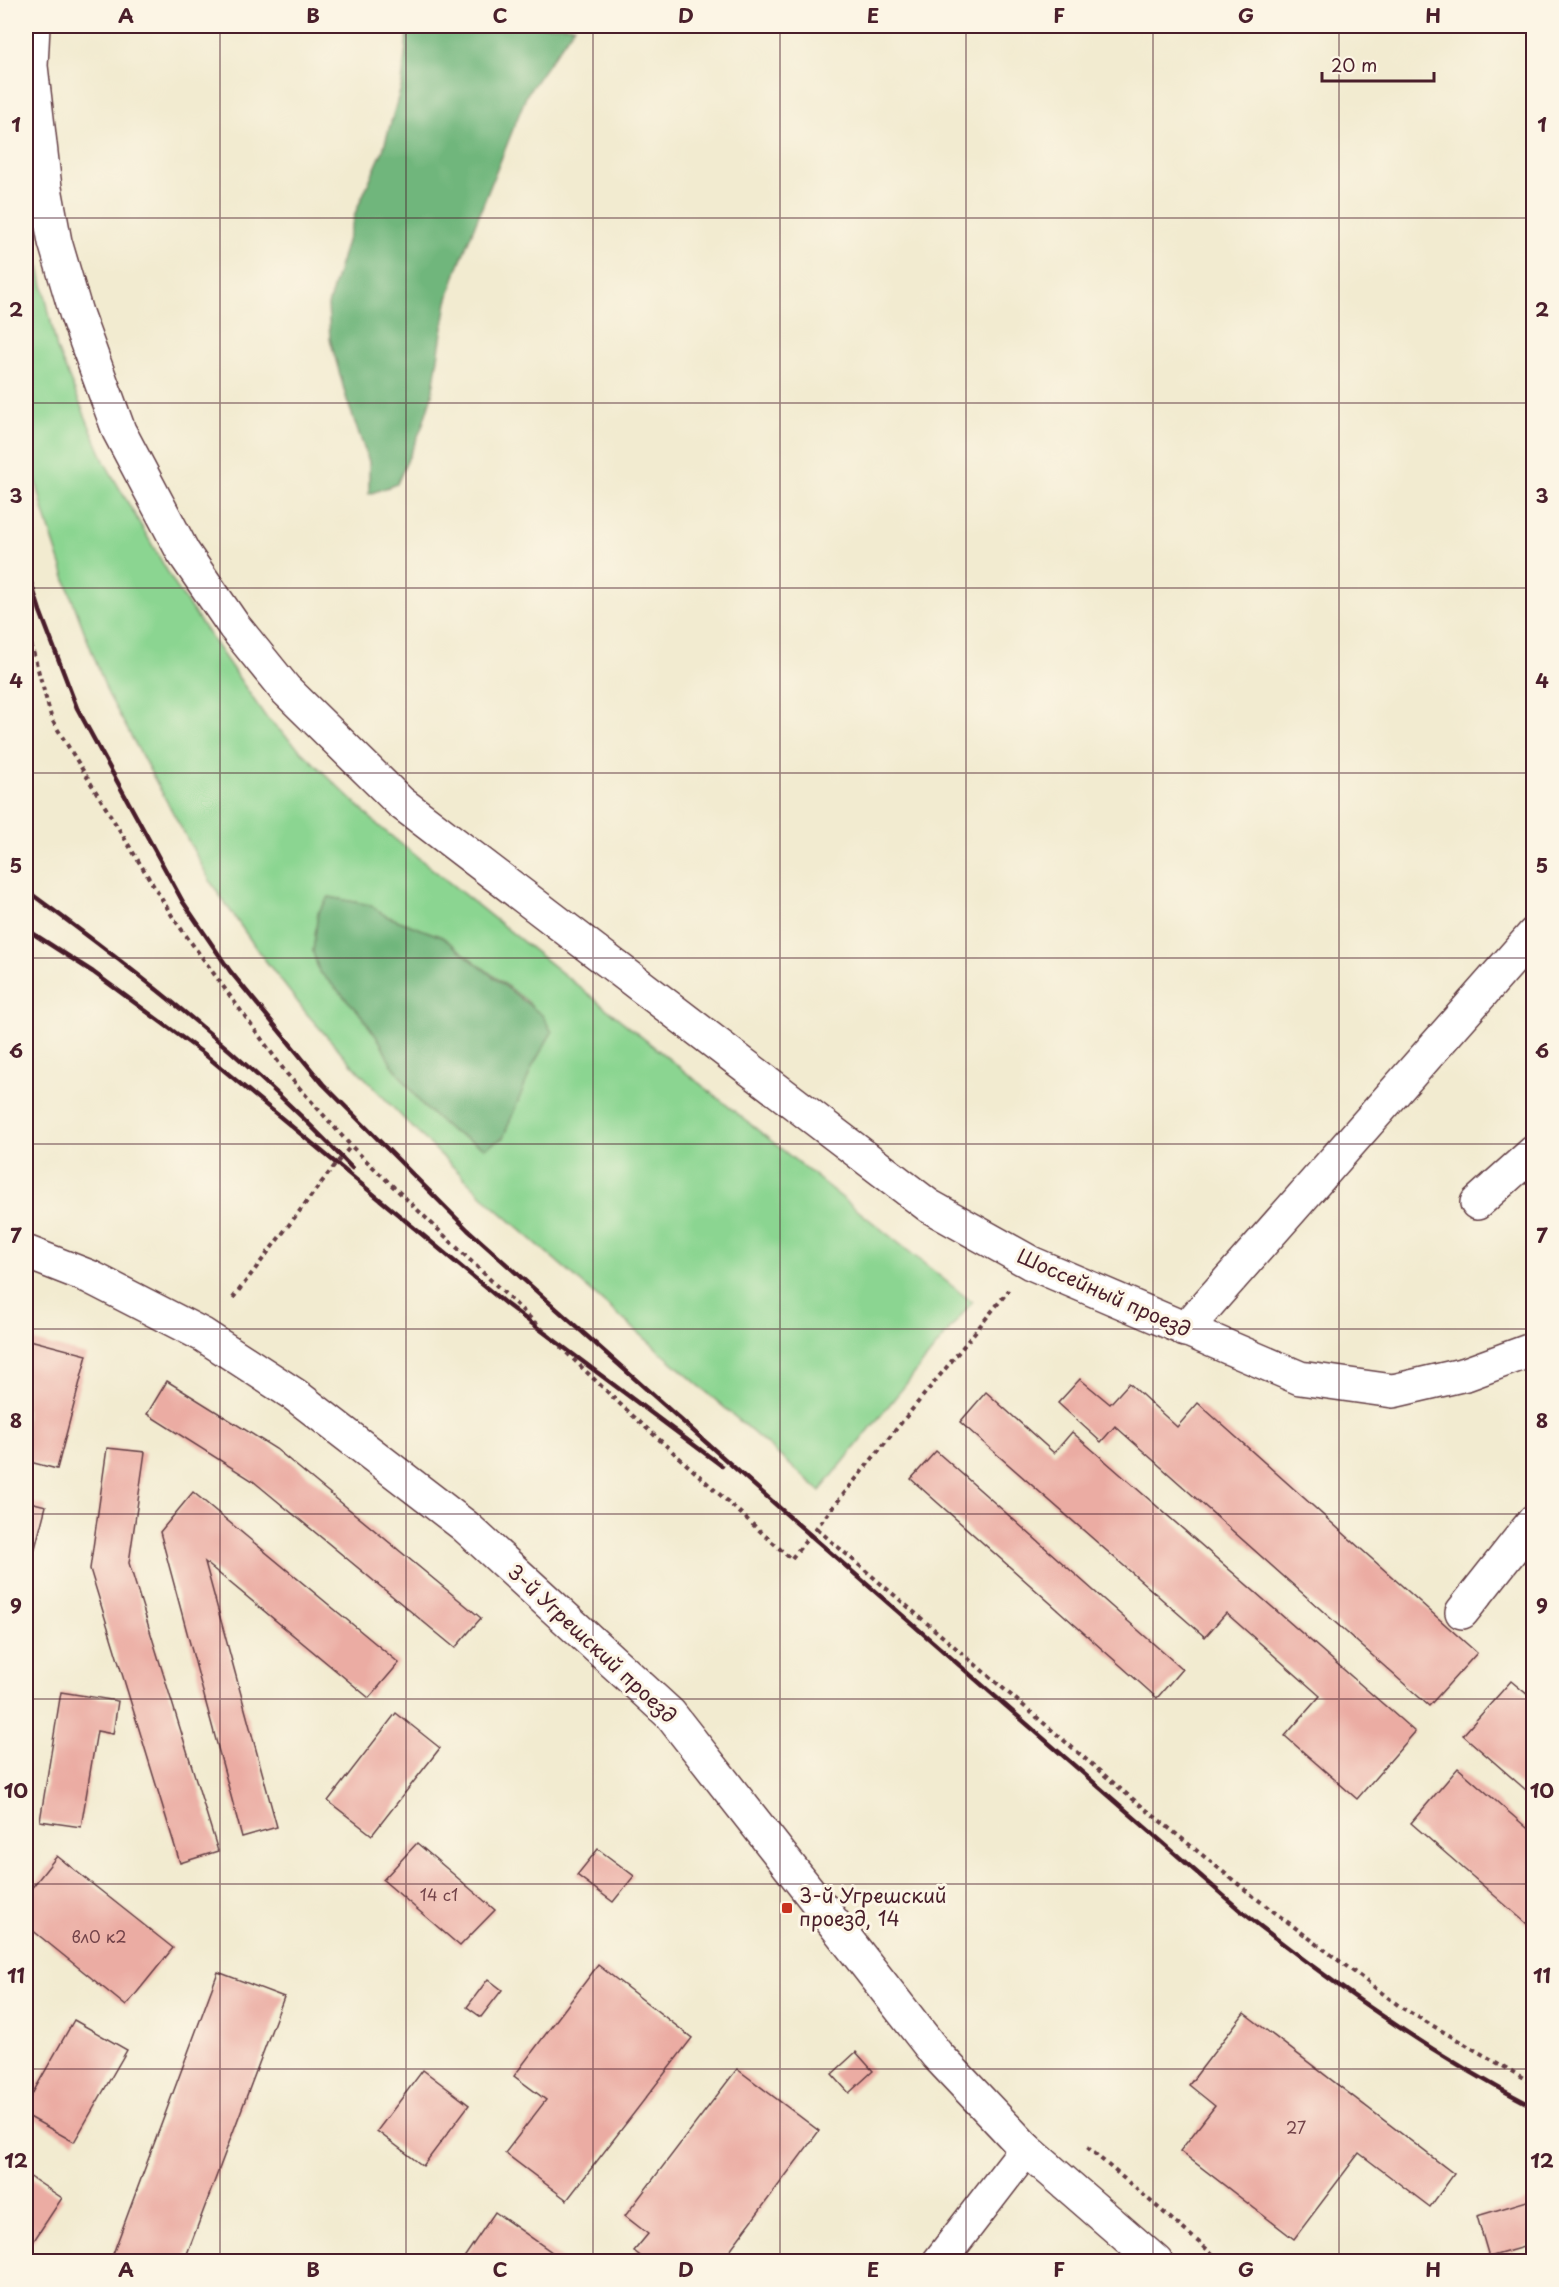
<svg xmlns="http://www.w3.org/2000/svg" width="1559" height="2287" font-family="'Playpen Sans',sans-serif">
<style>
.green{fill:#8bd591;stroke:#6a7a5e;stroke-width:1.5;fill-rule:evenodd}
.forest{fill:#70b67b;stroke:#5d6a53;stroke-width:1.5}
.building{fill:#ebaca3}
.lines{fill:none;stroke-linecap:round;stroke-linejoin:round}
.minor-casing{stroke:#633e44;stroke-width:36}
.path{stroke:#633e44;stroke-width:4;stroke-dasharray:4.5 4.5;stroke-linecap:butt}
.minor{stroke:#fff;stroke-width:33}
.rail{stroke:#4a1f2b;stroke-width:4.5}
.path-bridge{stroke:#633e44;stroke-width:4;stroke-dasharray:4.5 4.5;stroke-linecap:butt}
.grid{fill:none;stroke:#4a1f2b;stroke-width:1.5;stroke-opacity:0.55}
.poi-dot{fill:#c8321e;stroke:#fcf5e5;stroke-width:2}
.labels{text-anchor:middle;stroke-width:6;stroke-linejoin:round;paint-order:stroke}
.number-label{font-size:16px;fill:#724249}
.street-label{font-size:20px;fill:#4a1f2b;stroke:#fcf5e5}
.poi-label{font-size:20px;fill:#4a1f2b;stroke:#fcf5e5;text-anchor:start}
.neatline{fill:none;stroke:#4a1f2b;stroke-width:2}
.grid-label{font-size:20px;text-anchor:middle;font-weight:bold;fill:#4a1f2b}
</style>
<rect width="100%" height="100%" fill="#fcf5e5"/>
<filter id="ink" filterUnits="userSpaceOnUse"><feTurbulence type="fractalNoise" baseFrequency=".0167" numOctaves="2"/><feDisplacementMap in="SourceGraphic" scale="12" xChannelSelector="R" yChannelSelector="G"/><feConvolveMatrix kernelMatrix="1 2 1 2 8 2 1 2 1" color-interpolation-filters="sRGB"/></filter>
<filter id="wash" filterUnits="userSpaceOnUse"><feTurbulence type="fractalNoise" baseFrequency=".008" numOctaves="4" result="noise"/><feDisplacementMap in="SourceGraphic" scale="24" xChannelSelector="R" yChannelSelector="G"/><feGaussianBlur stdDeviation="1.35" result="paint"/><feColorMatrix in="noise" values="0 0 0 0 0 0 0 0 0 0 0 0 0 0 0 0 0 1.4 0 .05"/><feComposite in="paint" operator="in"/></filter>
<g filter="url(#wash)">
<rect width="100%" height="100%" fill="#f2ebd0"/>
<path class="green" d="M26,208l31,141 48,114 72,125 88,128 115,111 592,475 -152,189 -329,-287 -87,-85 -55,-58 -42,-47 -49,-63 -46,-67 -104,-190 -36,-95 -28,-87 -18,-70zM329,897l41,8 16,11 56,21 85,64 25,31 -19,33 -82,66 -28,-25 -34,-46 -8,-17 -23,-32 -39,-40 -6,-19 5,-39z"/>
<g class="forest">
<polygon points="408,26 575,26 527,94 457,270 447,302 432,395 422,427 397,484 369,494 369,462 347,400 330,339 328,305 356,211 383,150 402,84"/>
<polygon points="329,897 370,905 386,916 442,937 542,1015 552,1032 533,1065 503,1138 485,1148 451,1131 423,1106 389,1060 381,1043 358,1011 319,971 313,952 318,913"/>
</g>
<g id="blocks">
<g class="building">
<polygon points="26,1339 87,1355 57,1469 26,1461"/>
<polygon points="1080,1379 1110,1404 1129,1383 1177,1427 1198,1403 1477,1653 1429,1706 1115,1426 1101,1442 1058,1403"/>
<polygon points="167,1381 276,1449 481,1618 455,1648 253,1481 147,1414"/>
<polygon points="986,1392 1054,1453 1072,1432 1415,1732 1357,1799 1285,1736 1320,1696 1226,1613 1205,1637 960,1422"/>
<polygon points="107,1448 145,1452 129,1563 218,1851 180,1863 90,1569"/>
<polygon points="936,1451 1182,1669 1157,1698 911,1479"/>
<polygon points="193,1492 399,1663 369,1698 205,1562 277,1827 242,1837 160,1532"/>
<polygon points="26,1501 46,1506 26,1583"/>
<polygon points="1511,1681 1534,1700 1534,1797 1463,1735"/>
<polygon points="61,1692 118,1701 113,1734 97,1731 81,1827 40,1821"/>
<polygon points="396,1713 440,1748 372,1835 328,1801"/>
<polygon points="1458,1768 1534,1834 1534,1930 1411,1823"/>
<polygon points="417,1843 495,1910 460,1946 383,1880"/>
<polygon points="598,1849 634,1876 613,1902 577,1875"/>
<polygon points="57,1856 173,1948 126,2006 26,1925 26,1895"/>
<polygon points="598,1965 692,2038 567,2200 505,2153 546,2100 514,2076"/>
<polygon points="218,1972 284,1997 184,2262 110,2262"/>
<polygon points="488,1979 502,1990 481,2017 467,2007"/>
<polygon points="1244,2013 1454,2174 1430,2207 1359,2153 1294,2239 1180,2151 1215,2106 1189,2085"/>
<polygon points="74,2020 127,2050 74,2142 26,2115 26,2105"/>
<polygon points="856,2052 873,2071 849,2093 832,2074"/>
<polygon points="737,2069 819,2131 721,2262 648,2262 634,2251 648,2234 625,2216"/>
<polygon points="423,2070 469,2105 423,2166 377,2131"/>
<polygon points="26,2174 62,2198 33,2242 26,2237"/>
<polygon points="1534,2199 1534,2244 1489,2257 1477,2216"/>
<polygon points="495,2212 566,2262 461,2262"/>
</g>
</g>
</g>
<g filter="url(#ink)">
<use href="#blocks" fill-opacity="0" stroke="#633e44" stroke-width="1.5"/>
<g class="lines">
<defs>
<g id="minor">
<polyline points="33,26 31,66 45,188 55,242 76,313 119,431 183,552 234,626 285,689 400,802 929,1206 1031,1263 1300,1378 1393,1391 1466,1374 1534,1349"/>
<polyline points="1477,1203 1534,1152"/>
<polyline points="26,1252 90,1277 203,1335 295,1395 465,1526 670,1714 937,2055 1026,2149 1156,2262"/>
<polyline points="1185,1330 1534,934"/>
<polyline points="1462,1612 1534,1521"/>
<polyline points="939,2262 1026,2149"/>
</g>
</defs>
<use href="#minor" class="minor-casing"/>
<g class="path">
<polyline points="26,626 52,720 174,919 287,1074 351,1146 620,1404 791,1559 1009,1290"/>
<polyline points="340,1159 351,1146"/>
<polyline points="233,1298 321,1183"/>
<polyline points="817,1529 1123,1791 1253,1896 1402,2008 1534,2084"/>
<polyline points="1087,2147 1222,2262"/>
</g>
<use href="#minor" class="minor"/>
<g class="rail">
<path d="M26,567l14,44 37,97 106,194 47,69 93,113 145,146 324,289 449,392c92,73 188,142 293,196"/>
<path d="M26,890c116,85 227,172 326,278"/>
<polyline points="26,929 93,972 203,1053 506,1304 722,1466"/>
</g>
<polyline class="path-bridge" points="321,1183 340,1159"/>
</g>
</g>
<path class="grid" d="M220,26v2236M406,26v2236M593,26v2236M780,26v2236M966,26v2236M1153,26v2236M1339,26v2236M26,218h1508M26,403h1508M26,588h1508M26,773h1508M26,958h1508M26,1144h1508M26,1329h1508M26,1514h1508M26,1699h1508M26,1884h1508M26,2069h1508"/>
<rect class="poi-dot" x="781" y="1902" width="12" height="12" rx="3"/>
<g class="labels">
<g class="number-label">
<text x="439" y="1901">14 с1</text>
<text x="99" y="1943">вл0 к2</text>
<text x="1296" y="2134">27</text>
</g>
<g class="street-label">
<text transform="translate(1104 1293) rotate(24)" y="7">Шоссейный проезд</text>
<text transform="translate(592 1644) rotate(43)" y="7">3-й Угрешский проезд</text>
</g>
<g class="poi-label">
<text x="799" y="1903">3-й Угрешский<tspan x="799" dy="23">проезд, 14</tspan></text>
</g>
</g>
<rect width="1559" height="2287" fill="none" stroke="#fcf5e5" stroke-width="66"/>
<path d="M1322 72v9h112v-9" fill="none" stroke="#4a1f2b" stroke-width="3"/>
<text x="1331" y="72" font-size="18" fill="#4a1f2b" stroke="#fcf5e5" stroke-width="4.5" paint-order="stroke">20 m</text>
<rect x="33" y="33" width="1493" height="2221" class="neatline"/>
<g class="grid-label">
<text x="126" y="23">A</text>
<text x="313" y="23">B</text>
<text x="500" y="23">C</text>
<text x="686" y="23">D</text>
<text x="873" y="23">E</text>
<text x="1059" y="23">F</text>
<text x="1246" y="23">G</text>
<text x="1433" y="23">H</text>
<text x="16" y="132">1</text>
<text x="1542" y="132">1</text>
<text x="16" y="317">2</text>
<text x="1542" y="317">2</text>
<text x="16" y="503">3</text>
<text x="1542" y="503">3</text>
<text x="16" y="688">4</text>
<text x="1542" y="688">4</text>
<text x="16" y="873">5</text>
<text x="1542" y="873">5</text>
<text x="16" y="1058">6</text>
<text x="1542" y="1058">6</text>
<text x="16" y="1243">7</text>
<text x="1542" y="1243">7</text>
<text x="16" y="1428">8</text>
<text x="1542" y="1428">8</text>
<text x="16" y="1613">9</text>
<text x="1542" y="1613">9</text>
<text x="16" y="1798">10</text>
<text x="1542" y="1798">10</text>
<text x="16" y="1983">11</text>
<text x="1542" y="1983">11</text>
<text x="16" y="2168">12</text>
<text x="1542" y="2168">12</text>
<text x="126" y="2277">A</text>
<text x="313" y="2277">B</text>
<text x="500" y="2277">C</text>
<text x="686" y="2277">D</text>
<text x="873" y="2277">E</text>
<text x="1059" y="2277">F</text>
<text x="1246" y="2277">G</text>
<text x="1433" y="2277">H</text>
</g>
</svg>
